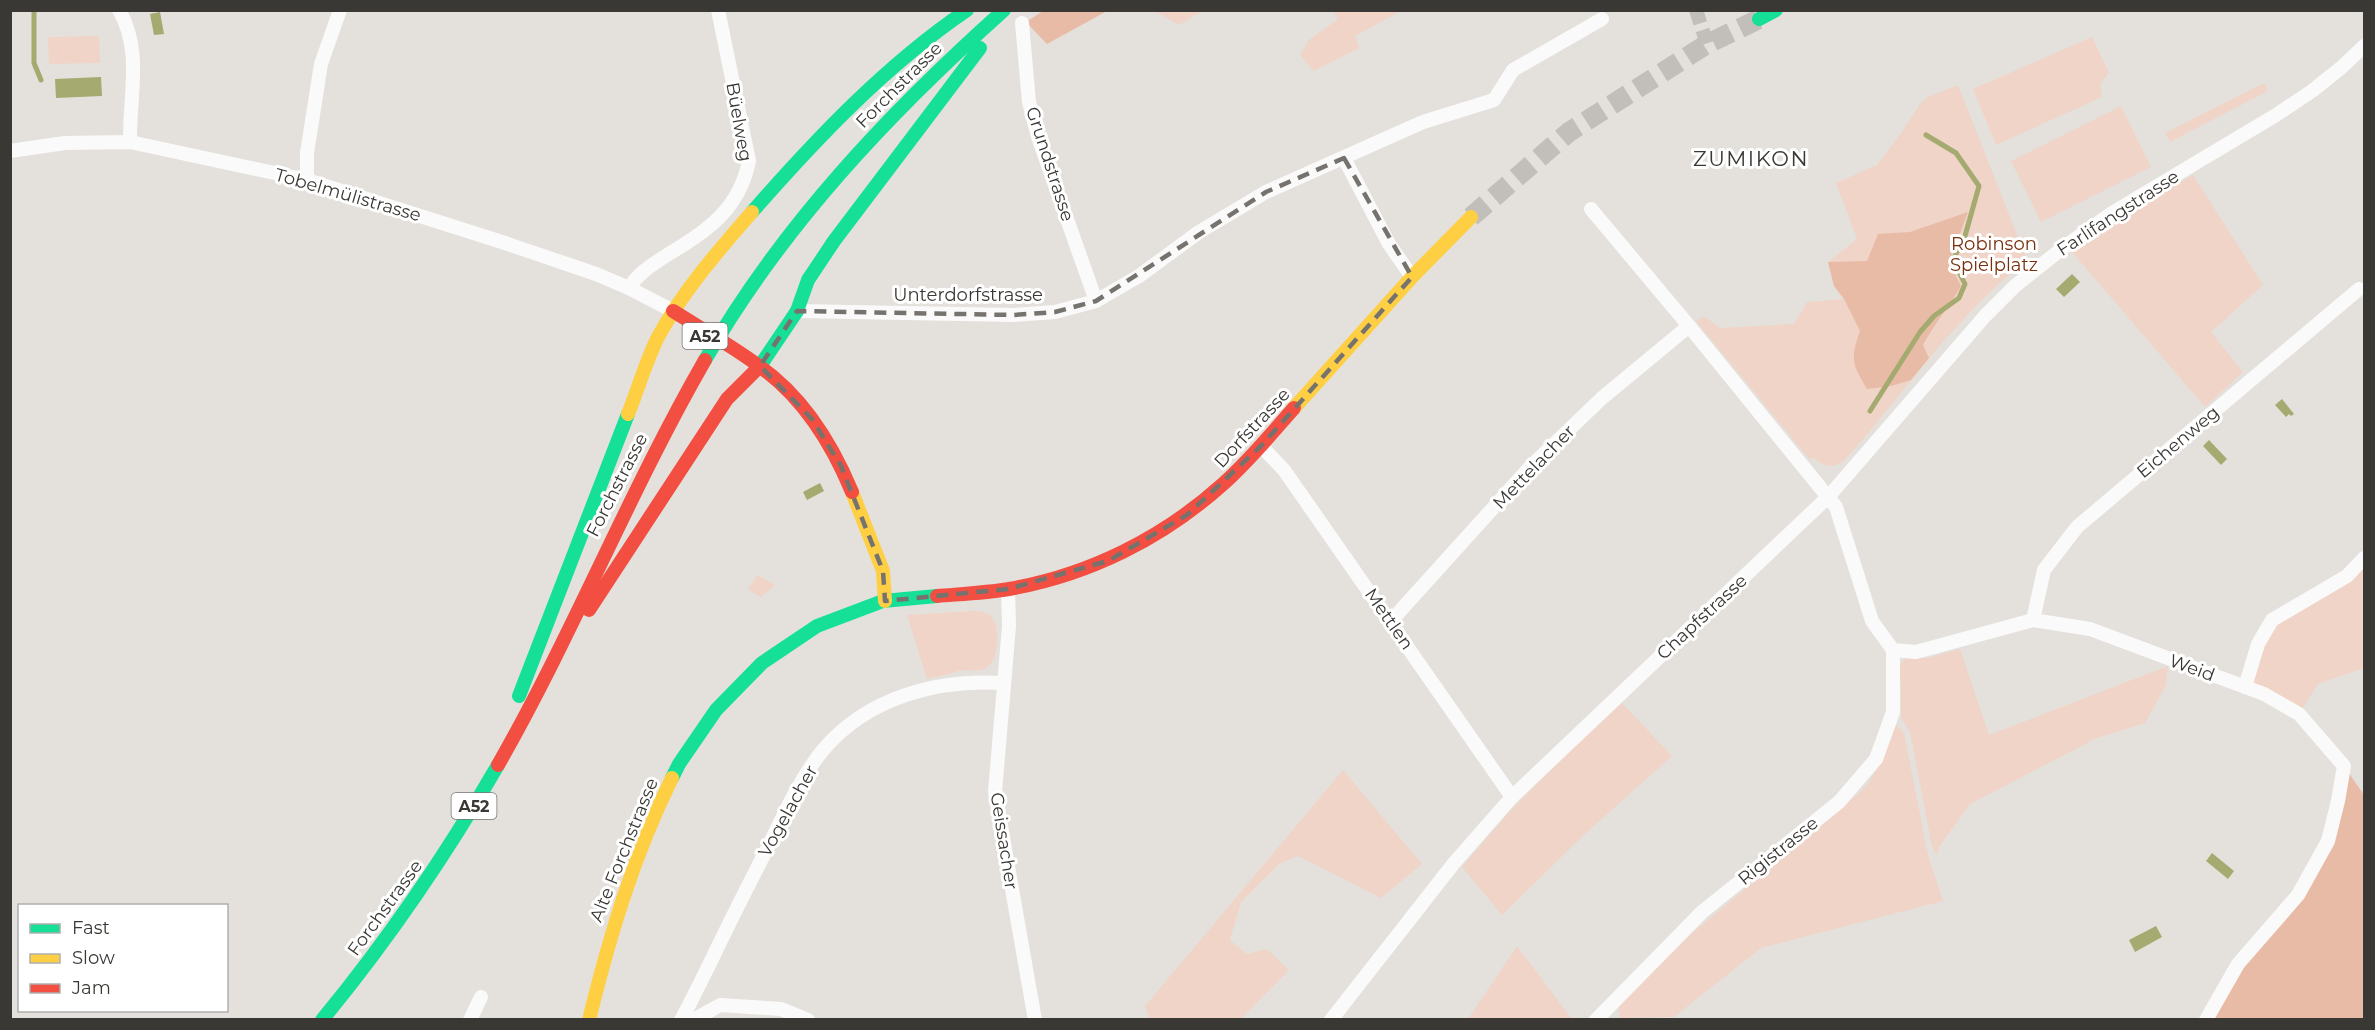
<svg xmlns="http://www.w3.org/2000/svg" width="2375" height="1030" font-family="Montserrat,sans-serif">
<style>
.green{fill:#f0d4c7}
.forest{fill:#e8bba7}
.water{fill:#a4aa70}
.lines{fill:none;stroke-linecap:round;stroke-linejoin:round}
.stream{stroke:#a4aa70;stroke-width:5}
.street-tunnel{stroke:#c2bfbb;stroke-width:14;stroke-dasharray:14 7;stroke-linecap:butt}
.secondary-tunnel{stroke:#c2bfbb;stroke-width:20;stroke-dasharray:20 10;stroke-linecap:butt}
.street{stroke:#fbfafa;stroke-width:14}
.fast{stroke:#16e098;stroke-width:14}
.slow{stroke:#ffcf43;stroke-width:14}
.jam{stroke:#f24e42;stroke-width:14}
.marked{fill:none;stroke:#76736f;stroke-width:4.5;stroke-dasharray:12 8;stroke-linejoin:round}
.labels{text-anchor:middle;stroke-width:6;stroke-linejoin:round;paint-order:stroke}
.shield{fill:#fff;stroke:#757472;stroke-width:1.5}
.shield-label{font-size:16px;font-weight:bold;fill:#3a3835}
.street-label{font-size:18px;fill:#3a3835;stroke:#fff}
.park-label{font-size:18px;fill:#772f0c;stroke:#fff}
.quarter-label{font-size:21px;letter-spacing:1.5px;fill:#3a3835;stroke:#fff}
</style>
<rect width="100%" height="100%" fill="#e4e1dc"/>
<g class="green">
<polygon points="1155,11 1202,11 1179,25"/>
<polygon points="1333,11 1401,11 1355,36 1359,48 1314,71 1300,55 1309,40 1338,19"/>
<polygon points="99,36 100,63 49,64 48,37"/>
<polygon points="2092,37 2109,73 2100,84 2102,97 1996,145 1973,89"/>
<polygon points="2264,83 2268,91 2170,142 2165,133"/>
<path d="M1958,85l69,175c-73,57 -123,134 -183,201 -11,8 -22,6 -31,-4l-3,3 -114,-139 8,-5 16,12 74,-4 13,-22 37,-3 -10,-13 -6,-24 29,-23 -21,-56 41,-18 24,-32 19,-29 8,-7z"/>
<polygon points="2121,106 2151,167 2041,222 2011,161"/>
<polygon points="2193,175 2263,285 2211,332 2243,372 2205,407 2072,252 2122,217"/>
<polygon points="2364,558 2364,668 2318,684 2299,714 2245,687 2272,620"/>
<polygon points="757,575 775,585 761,597 748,590"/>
<path d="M974,611c6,0 13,1 17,5 10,11 8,45 -5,52 -9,5 -19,0 -28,3 -10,4 -21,5 -31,8l-20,-64z"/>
<polygon points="1960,649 1989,735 2168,666 2166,685 2145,723 2097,738 1970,804 1939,847 1937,855 1932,847 1910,732 1901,717 1901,682 1900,677 1896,677 1898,666 1907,658 1927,658"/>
<polygon points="1622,703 1672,756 1586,833 1502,915 1462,867 1509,812 1555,765"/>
<polygon points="1894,723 1904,733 1928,855 1943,901 1761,948 1674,1017 1620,1018 1618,1005 1689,936 1859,793 1868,784 1884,756"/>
<polygon points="1343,770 1422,864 1381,898 1298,856 1279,864 1241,902 1230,940 1247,954 1267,949 1289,970 1241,1019 1150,1019 1145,1006"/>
<polygon points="1517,946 1572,1019 1468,1019"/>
</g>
<g class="forest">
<polygon points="1043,11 1107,11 1047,44 1026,22"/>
<path d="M1968,212l-19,51 12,23c-12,21 -27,38 -38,59l6,13 -18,22 -20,6 -24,3c-15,-25 -17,-30 -7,-58l-16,-32 -10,-13 -6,-24 39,-1 11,-27 32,-2z"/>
<polygon points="2344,766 2364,795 2364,1019 2206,1020 2238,964 2298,895 2328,841"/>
</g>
<g class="water">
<polygon points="160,12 164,34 154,35 150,14"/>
<polygon points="101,77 102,96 56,98 55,79"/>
<polygon points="2072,274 2080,282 2064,297 2056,289"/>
<polygon points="2282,399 2294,414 2291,416 2289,414 2286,417 2275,405"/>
<polygon points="2209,440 2227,459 2221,465 2203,446"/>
<polygon points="820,483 824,491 807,500 803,492"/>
<polygon points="2212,853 2234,871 2228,879 2206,861"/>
<polygon points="2156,926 2162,937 2135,952 2129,940"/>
</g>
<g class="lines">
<g class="stream">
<polyline points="34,10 34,63 41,80"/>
<polyline points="1870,411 1920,332 1934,316 1959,298 1965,284 1953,260 1965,236 1979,186 1956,153 1926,135"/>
</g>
<polyline class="street-tunnel" points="1696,10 1707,44"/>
<polyline class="secondary-tunnel" points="1471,217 1569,132 1707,44 1759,19"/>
<g class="street">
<path d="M119,10c24,41 10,87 11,132"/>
<polyline points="1022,23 1029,102 1038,137 1096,301"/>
<polyline points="10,151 65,143 130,142 307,180 505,243 596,274 629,288 673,311"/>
<polyline points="1344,158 1389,244 1412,277"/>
<polyline points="307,180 307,153 321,64 340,10"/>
<polyline points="1591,209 1689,326 1836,507 1872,621 1893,650 1916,652 2033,620 2090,629 2264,694 2299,714 2344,766 2338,801 2328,841 2298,895 2238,964 2206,1020"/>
<path d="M629,288c10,-16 23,-23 38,-33 41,-25 72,-45 82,-94l-31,-151"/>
<polyline points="797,311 1014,315 1055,312 1096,301 1139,276 1199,232 1266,192 1423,122 1494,100 1513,70 1602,19"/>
<polyline points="1261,446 1284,470 1512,797"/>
<polyline points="1008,589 1009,626 995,792 1035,1020"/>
<polyline points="2033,620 2044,570 2077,527 2359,289"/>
<polyline points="1391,621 1531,466 1602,398 1689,326"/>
<polyline points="2245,687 2258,644 2272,620 2347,576 2364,558"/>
<polyline points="470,1020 481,997"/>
<path d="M681,1020c11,-20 21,-41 31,-61 19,-40 39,-79 59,-118 15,-31 30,-64 52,-91 45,-53 114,-71 181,-67"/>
<polyline points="693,1020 720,1005 781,1009 808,1020"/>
<polyline points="1331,1020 1454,863 1512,797 1829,496 1985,316 2015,286 2064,247 2112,213 2276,115 2312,91 2342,67 2364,46"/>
<polyline points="1596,1020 1702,912 1839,802 1876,759 1893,712 1893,650"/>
</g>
<g class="fast">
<polyline points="1759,19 1776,10"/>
<path d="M752,212c65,-74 133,-146 215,-202"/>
<polyline points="797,311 808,280 834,241 980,48"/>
<path d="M705,360c77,-134 184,-247 299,-350"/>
<polyline points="760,366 797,311"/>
<polyline points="519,696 628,414"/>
<polyline points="672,778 679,764 716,710 762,663 817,626 883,601 937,596"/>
<path d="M322,1020c66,-80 124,-165 176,-255"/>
</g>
<g class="slow">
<polyline points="1294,408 1412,277 1471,217"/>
<path d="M628,414c10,-25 18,-53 30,-77 25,-46 60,-86 94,-125"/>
<polyline points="852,492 883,571 885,601"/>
<path d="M589,1020c21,-85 44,-163 83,-242"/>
</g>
<g class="jam">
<path d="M673,311c29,18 59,35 86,55 43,30 73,78 93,126"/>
<path d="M937,596c24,-2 48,-3 72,-7 80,-14 154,-51 214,-105 26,-23 48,-50 71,-76"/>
<polyline points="589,610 727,399 760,366"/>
<path d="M498,765c75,-131 131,-273 207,-405"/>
</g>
</g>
<path class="marked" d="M1344,158l68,119 -151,169 -74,69 -79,46 -100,28 -123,12 -2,-30 -42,-105 -29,-47 -52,-53 37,-55 217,4 41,-3 41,-11 170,-109z"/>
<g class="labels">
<g class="shield">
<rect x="682.5" y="323" width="45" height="26" rx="4.5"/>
<rect x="451.5" y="793" width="45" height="26" rx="4.5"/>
</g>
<g class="shield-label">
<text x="705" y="342">A52</text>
<text x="474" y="812">A52</text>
</g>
<g class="street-label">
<text transform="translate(899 85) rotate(-45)" y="6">Forchstrasse</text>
<text transform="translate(739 122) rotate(80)" y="6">Büelweg</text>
<text transform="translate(1050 164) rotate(72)" y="6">Grundstrasse</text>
<text transform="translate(348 195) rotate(16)" y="6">Tobelmülistrasse</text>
<text transform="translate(2118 213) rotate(-33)" y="6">Farlifangstrasse</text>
<text x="968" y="301">Unterdorfstrasse</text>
<text transform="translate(1252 428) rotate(-47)" y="6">Dorfstrasse</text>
<text transform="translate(2178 442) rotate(-40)" y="6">Eichenweg</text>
<text transform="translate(1534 467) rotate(-46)" y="6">Mettelacher</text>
<text transform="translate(617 485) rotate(-63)" y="6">Forchstrasse</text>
<text transform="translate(1702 617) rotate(-43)" y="6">Chapfstrasse</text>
<text transform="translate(1389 619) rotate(55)" y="6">Mettlen</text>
<text transform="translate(2192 668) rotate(20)" y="6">Weid</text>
<text transform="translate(788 811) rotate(-61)" y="6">Vogelacher</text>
<text transform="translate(1004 841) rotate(81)" y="6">Geissacher</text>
<text transform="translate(624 850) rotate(-68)" y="6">Alte Forchstrasse</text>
<text transform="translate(1778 851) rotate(-39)" y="6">Rigistrasse</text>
<text transform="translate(385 908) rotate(-54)" y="6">Forchstrasse</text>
</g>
<g class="park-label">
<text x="1994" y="250">Robinson<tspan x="1994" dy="21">Spielplatz</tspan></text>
</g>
<g class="quarter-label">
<text x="1751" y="166">ZUMIKON</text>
</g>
</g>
<rect width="2375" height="1030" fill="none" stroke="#3a3835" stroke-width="24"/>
<rect x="18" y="904" width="210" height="108" fill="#ffffff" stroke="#b0afae" stroke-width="1.5"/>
<rect x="30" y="924" width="30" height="9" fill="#16e098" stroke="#b0afae" stroke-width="1.5"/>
<text x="72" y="934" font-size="18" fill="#3a3835">Fast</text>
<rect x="30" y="954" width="30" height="9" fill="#ffcf43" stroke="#b0afae" stroke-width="1.5"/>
<text x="72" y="964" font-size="18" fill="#3a3835">Slow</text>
<rect x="30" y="984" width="30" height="9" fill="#f24e42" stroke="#b0afae" stroke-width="1.5"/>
<text x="72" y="994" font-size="18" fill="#3a3835">Jam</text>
</svg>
